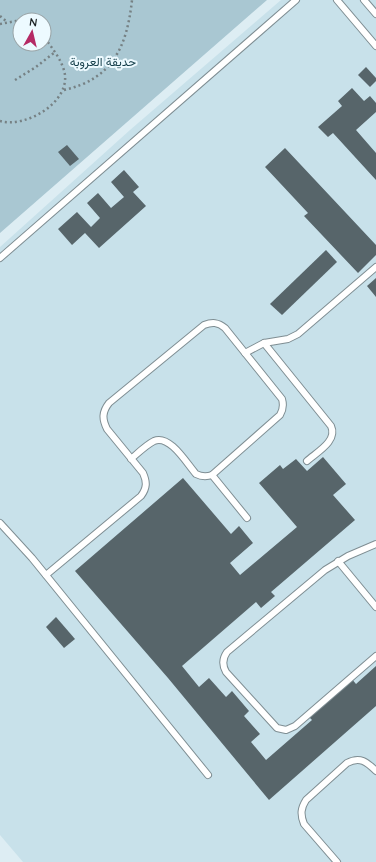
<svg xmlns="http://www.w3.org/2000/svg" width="376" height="862" font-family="Quicksand,Vazirmatn,sans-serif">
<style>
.built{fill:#c8e1ea}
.green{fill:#a9c7d2;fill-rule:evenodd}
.building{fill:#57656a}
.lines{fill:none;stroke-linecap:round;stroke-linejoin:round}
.service-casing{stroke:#7f8e93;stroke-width:8}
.path{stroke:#768184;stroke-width:2.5;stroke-dasharray:2 3;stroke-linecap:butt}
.service{stroke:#fff;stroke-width:6}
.labels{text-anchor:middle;stroke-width:4;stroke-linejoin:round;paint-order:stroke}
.park-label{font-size:12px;fill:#143e4a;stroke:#edfaff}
</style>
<rect width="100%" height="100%" fill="#ddedf3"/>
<polygon class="built" points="281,0 376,0 376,862 23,862 0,835 0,247 130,130"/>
<path class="green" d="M0,0h267l-267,233zM20,20h24v24h-24z"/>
<g class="building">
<polygon points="366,67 376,78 376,81 370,87 358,75"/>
<polygon points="352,88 364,101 370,96 376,103 376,112 356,130 376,153 376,180 333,133 328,137 318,127 342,106 338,101"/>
<polygon points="67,145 79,159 70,166 58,152"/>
<polygon points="285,148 376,245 376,255 358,273 304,216 308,213 265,167"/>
<polygon points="124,170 139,187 133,192 146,206 99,248 85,233 72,245 58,229 77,212 91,227 100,218 87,203 98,193 111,208 124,197 111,182"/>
<polygon points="326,250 337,262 282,315 270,304"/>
<polygon points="376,278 376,297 367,286"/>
<polygon points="323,457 346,484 333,495 355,520 271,592 275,596 261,608 256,602 182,666 199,687 209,678 226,697 232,691 249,711 244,716 260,734 251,742 266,760 312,720 308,716 351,678 356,684 376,666 376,706 269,800 168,678 75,571 183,478 231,534 239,526 253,543 230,563 240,575 297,527 259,483 280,465 283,469 296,459 307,471"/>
<polygon points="56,617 75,639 64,648 46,627"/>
</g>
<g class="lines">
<defs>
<g id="service">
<polyline points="337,0 376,46"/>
<polyline points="364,0 376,14"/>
<polyline points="0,258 296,0"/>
<path d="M264,343l67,83c7,15 -14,26 -24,35"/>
<polyline points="245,353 264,343 288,339 298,334 376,267"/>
<polyline points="212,475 247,518"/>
<polyline points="0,523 32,558 208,775"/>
<path d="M376,544l-28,12 -23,14 -98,82c-5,7 -5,13 -1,20l51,56 9,2 9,-4 81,-70"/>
<polyline points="338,561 376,607"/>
<path d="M46,575l95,-79c6,-8 6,-14 2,-23l-36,-44c-5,-10 -5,-17 2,-26l95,-78c8,-3 14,-3 21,3l57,71c2,7 1,11 -2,16l-68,60c-6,2 -10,2 -16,-1 -9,-10 -26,-40 -42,-33 -8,4 -16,12 -23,18"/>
<path d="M337,862l-33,-38c-4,-10 -3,-16 2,-24l41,-37c13,-7 20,-1 29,8"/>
</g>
</defs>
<use href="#service" class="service-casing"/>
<g class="path">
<polyline points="0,16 6,21"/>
<polyline points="0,24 16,21 20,22"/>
<polyline points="15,80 36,67 55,52"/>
<path d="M64,90c49,-11 63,-44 68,-90"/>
<path d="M0,121c25,7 68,-17 65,-46 -2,-14 -13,-27 -21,-38"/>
</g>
<use href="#service" class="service"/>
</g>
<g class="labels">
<g class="park-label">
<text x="103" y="66">حديقة العروبة</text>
</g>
</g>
<g transform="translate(32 32) rotate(8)"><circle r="19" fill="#edfaff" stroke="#99a4a7"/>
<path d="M0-3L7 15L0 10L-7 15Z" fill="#b52a65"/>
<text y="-6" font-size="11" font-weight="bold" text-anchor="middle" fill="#1c2224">N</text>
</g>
</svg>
